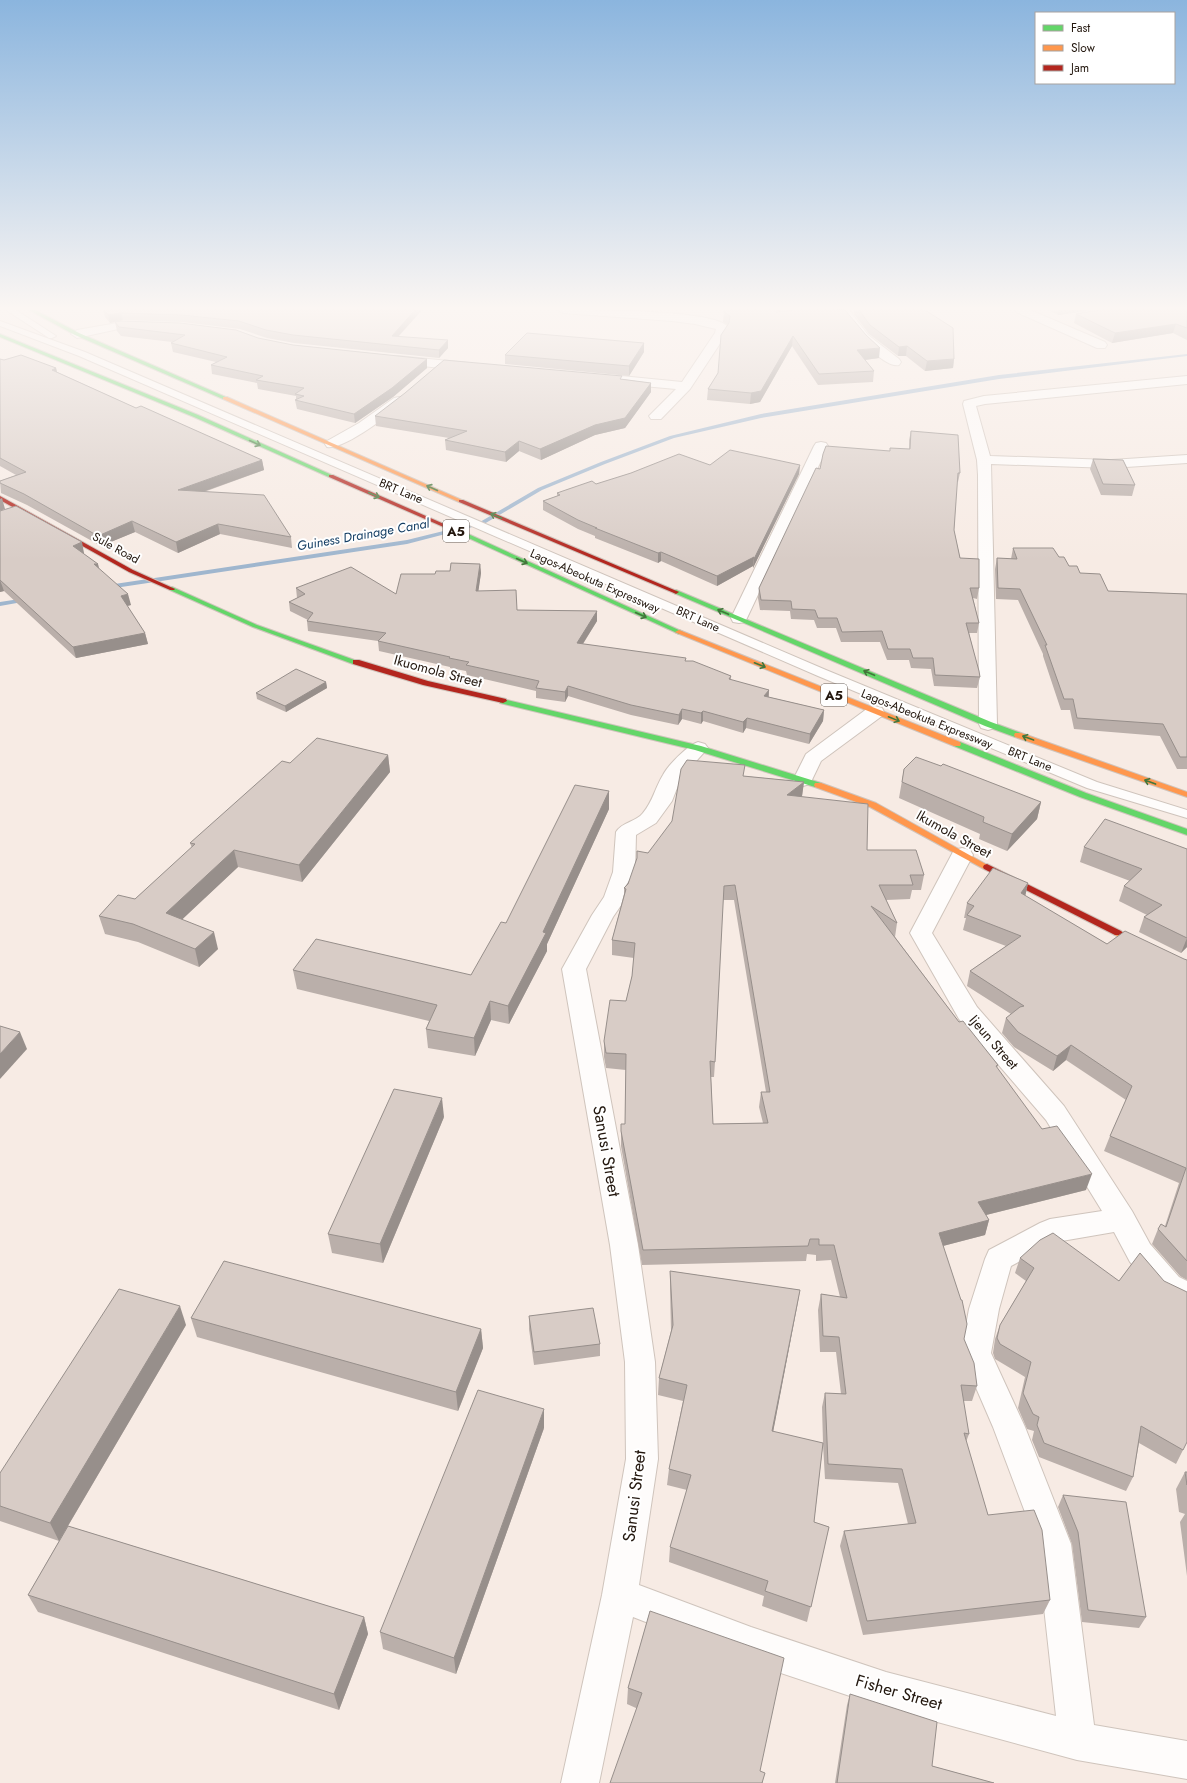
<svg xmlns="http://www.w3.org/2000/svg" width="1187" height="1783" font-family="Jost,sans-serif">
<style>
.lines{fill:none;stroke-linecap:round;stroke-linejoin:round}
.stream{fill:#9fb6ce;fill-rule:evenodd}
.lane-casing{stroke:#cfc4bc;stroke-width:2}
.street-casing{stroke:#cfc4bc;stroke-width:2}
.fast-casing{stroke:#cfc4bc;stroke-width:2}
.slow-casing{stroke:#cfc4bc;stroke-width:2}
.jam-casing{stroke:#cfc4bc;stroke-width:2}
.lane{fill:#fefcfb;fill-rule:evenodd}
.street{fill:#fefcfb;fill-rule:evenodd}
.fast{fill:#63d668;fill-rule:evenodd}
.slow{fill:#ff974d;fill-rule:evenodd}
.jam{fill:#b3261e;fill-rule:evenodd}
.wall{fill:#baafaa;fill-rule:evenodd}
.shaded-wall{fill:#978f8b}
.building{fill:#d8ccc6;stroke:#978f8b;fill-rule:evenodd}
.oneway{stroke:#43763b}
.labels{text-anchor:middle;stroke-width:4;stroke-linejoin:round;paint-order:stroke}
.far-street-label{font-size:12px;fill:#23170e;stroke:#fff}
.shield{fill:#fff;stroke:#655d56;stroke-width:1}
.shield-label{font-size:13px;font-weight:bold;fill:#23170e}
.far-water-label{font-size:13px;font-style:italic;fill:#133d63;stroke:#fff}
.street-label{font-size:14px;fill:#23170e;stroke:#fff}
.near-street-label{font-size:17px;fill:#23170e;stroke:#fff}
</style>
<rect width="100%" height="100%" fill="#f7ebe4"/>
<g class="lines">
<g class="stream">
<polygon points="1187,354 1187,356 999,379 761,418 674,438 605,464 542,490 484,524 407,544 108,589 105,587 108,585 407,540 480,522 538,488 601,462 670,436 761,414 999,375"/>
<polygon points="26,598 28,599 28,601 0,606 0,602"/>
</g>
<defs>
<g id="lane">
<polygon points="6,310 16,310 56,336 52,338 49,338"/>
<polygon points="0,321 85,352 826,670 1097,782 1187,810 1187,818 1087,788 818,676 79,356 0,326"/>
</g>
<g id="street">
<path d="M558,310c25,0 157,-1 170,17l-1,6 -37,56 -29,30h-10l-2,-3 27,-27 -55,-5 -4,-1 -2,-3 2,-3 4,-1 61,6 33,-49 1,-4 -21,-5 -23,-3 -109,-8z"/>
<path d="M838,310h11l19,25 31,24 2,3 -2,3c-17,4 -52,-41 -61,-55z"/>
<polygon points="1015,310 1030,310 1105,342 1107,345 1105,348 1097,348 1016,312"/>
<polygon points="123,322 145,323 151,326 145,329 123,328 77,338 71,334 77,330"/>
<polygon points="398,356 469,363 473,364 475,367 473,370 469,371 394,363 392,360 394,357"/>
<polygon points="1187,376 1187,384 985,404 976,406 990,456 1111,460 1187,455 1187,463 1111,468 991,464 997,724 995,728 988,730 981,728 979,724 978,475 977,460 963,404 964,401 984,396"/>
<path d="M399,397l5,1 1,3 -1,3c-15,10 -61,47 -77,43l-2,-3 2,-3 32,-18 35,-25z"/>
<polygon points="821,442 826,443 828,446 747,618 745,622 739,623 733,622 731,618 814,446 816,443"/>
<polygon points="875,706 882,708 884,712 882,716 821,761 810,784 803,786 796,784 793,780 806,754 868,708"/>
<path d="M698,742l7,2 3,4 -27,30 -9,23 -16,22 -20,12 -1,37 -9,26 -13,19 -27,52 52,276 17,117 3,97 -19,126 112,42 135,45 170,44 -19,-172 -44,-117 -32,-74 8,-44 16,-50 4,-9 51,-27 10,-4 52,-8 -56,-91 -87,-101 -49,-86 44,-83 8,-2 8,2 3,5 -41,78 45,74 87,99 68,105 18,33 29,33 8,4v28l-28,-14 -29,-33 -16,-30 -58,10 -45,24 -12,43 -8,44 34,74 46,117 23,181 93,16v38l-110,-19 -191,-52 -135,-45 -118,-46 -34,166h-38l41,-188 24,-136 -1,-97 -15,-117 -48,-276 30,-54 12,-18 9,-25 3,-40c6,-10 20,-10 27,-19 10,-12 12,-25 20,-38 5,-10 25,-30 35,-33z"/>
</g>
<g id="fast">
<polygon points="29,310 35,310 79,333 228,398 223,399 75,335"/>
<polygon points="0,334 198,415 334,476 329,477 194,417 0,337"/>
<polygon points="466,533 681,631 683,632 679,634 677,633 464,536 463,535"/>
<polygon points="172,587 257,625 360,662 359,664 353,664 253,627 170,590 170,588"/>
<polygon points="676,590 991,722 1021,733 1022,735 1018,737 1015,737 985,726 674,593 673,592"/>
<polygon points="500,699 503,699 701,746 821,783 822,785 818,787 815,787 695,750 500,703"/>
<polygon points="954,742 960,742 1086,793 1187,829 1187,835 1080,797 954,746 953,744"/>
</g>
<g id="slow">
<polygon points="223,397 227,397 464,501 459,502 223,399"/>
<polygon points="679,630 960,742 961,744 960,746 954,746 677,633 675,632"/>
<polygon points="1015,733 1021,733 1187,792 1187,797 1015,737 1014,735"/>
<polygon points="815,783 821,783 876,803 991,867 990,869 984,869 870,807 815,787 814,785"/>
<polygon points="1118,930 1187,963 1187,970 1115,935 1113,933"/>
</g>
<g id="jam">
<polygon points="329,475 333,475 469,535 464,536 329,477"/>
<polygon points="0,496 133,570 175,589 174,590 170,590 129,572 0,500"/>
<polygon points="459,500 463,500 679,592 676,594 674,593 459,502"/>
<polygon points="353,660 359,660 428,681 506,699 507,701 503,703 423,685 353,664"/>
<polygon points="987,864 1121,931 1123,933 1121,935 1115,935 984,869 983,867 984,865"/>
</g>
</defs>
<use href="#lane" class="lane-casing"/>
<use href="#street" class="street-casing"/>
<use href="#fast" class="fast-casing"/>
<use href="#slow" class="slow-casing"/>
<use href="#jam" class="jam-casing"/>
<use href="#lane" class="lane"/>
<use href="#street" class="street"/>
<use href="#fast" class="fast"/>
<use href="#slow" class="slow"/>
<use href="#jam" class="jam"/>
</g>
<g class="wall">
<polygon points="103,310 422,310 399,336 448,348 439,358 294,343 267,338 240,329 182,322 123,320 110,323 105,317"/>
<polygon points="724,310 781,312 879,358 865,360 874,371 873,382 818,385 792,346 760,402 750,404 707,400 708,389 718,373 728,325 723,322"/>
<polygon points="854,310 925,310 954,359 953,368 925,371 906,356 898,356 869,334 854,314"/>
<polygon points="1048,310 1093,310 1058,315"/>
<polygon points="1187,310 1187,340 1173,333 1112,343 1074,323 1076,314"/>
<polygon points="115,322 258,338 293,345 427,359 427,368 393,397 355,423 297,409 295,400 296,400 296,396 258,389 257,383 212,374 211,365 216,362 173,352 171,343 172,342 121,336 117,331"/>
<polygon points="644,343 644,352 629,376 505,364 505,355"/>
<polygon points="0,359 4,360 56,368 57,372 136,408 262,460 264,470 204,492 291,537 292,548 220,534 178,553 135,532 101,546 27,505 1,493 0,481 16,475 0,466"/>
<polygon points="622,379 651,383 651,392 625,428 595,435 541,460 519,451 506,462 446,450 445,440 449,438 376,426 375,416"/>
<polygon points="911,431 960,473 958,482 957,482 954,530 960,558 979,588 977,599 973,598 979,623 977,633 969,633 980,677 977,688 934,686 931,669 911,668 909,660 887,660 880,642 841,642 836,628 817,628 814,620 791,619 790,611 760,610 758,598 759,588 820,469 890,451 909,449 909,440"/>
<polygon points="1093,459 1135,485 1132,496 1101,495 1090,469"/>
<polygon points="710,465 800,465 799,474 753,568 753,566 717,586 661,561 658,563 595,538 595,536 578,529 543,510 543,501 557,496 557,493 596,484"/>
<polygon points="0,511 84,553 83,553 99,569 131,605 127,606 145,633 148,644 76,658 4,591 0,592"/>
<polygon points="1013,548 1059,557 1069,566 1108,591 1187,594 1187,769 1177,769 1160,736 1074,729 1070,710 1061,710 1043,656 1043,654 1018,600 996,599 995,569 997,558 1011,559"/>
<polygon points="480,564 481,573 478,591 517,610 597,611 597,621 583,644 685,661 731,676 731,680 769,690 769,697 824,710 823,721 809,744 746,728 743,733 703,721 701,724 682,719 678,725 631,715 568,696 565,702 536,698 536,691 467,675 466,671 450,668 450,667 379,651 378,641 308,631 307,621 308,620 290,611 289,602 297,598 296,588 396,594 435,574"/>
<polygon points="326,682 327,688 286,712 257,699 256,693"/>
<polygon points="388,755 390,772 302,882 238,867 182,919 218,949 199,967 138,942 105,934 99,916 135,899 192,848 190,843 290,763"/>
<polygon points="904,769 1041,802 1037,819 1007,851 979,839 980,834 899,798"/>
<path d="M744,776l60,6 -2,14 -1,1 66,53 57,25 -3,15h-9l-2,9 -24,1 11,23 -2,14 64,85 39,43 -1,3 89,122 -100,25 3,5 -4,15 -42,11 21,93 13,47 -5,15h-9l6,33 -3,8 22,73 62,85 -7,14 -180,21 -23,-89 4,-15 64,-7 -10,-41 -73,-4 -2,-35 -9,78 15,5 -22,95 -45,-16 2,-10 -95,-34 1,-15 17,-57 -20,-5 2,-16 14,-68 -25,-6 1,-17 12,-47 -1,-43v-17l130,19 -27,142 50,11 -1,-36 3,-14 16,1 -5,-42h-16l-2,-42 3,-16 19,3 -9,-37 -15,1v-6l-9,-1 -1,7 -164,4 -21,-119v-22h4l1,-54 -20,-2 -2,-11v-16l22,-40 6,-25 2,-18 -22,-3v-15l12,-46v-6l24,-35zM723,900h11l32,192h-5l-2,15 4,16 -50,1 -2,-47h3l1,-15z"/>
<polygon points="609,791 609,809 547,944 547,951 509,1024 491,1020 475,1056 428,1048 426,1029 429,1021 297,989 293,970 471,975 506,923"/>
<polygon points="1084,847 1187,849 1187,947 1181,953 1139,932 1144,917 1147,915 1119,901 1124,886 1130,881 1080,862"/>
<polygon points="1028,883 1025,896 1107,944 1187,960 1187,1280 1180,1276 1152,1244 1158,1229 1165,1226 1179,1183 1104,1151 1110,1136 1126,1100 1066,1060 1053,1071 1014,1047 1002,1033 1006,1018 1011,1014 967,986 970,971 1006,946 963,930 966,918 964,918 967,903"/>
<polygon points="444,1117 383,1263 332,1253 328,1234"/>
<polygon points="1020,1258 1119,1281 1164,1281 1183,1450 1176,1464 1139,1443 1133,1477 1126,1491 1039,1457 1032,1440 1034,1431 1027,1429 1018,1408 1025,1377 995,1359 993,1353 995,1339 1000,1325 1026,1281 1015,1273"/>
<polygon points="529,1316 600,1344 600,1356 534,1365 529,1329"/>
<polygon points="191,1318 481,1329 483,1348 458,1411 197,1337"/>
<polygon points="186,1325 68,1526 364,1617 368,1634 339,1710 38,1612 28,1595 59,1541 0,1521 0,1473"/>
<polygon points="544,1428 456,1674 383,1649 380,1632"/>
<polygon points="1185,1472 1187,1472 1187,1576 1180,1522 1185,1514 1179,1512 1176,1489"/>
<polygon points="1063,1495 1146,1617 1139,1628 1082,1622 1072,1544 1058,1507"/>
<polygon points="650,1611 760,1771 763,1783 636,1708 627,1704 628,1688"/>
<polygon points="850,1694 932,1766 994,1783 835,1783 847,1705"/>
</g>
<g class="shaded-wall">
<polygon points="415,310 422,310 392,343 392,336"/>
<polygon points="777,310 782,310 776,322 776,312"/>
<polygon points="1059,310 1093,310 1058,315"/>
<polygon points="121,313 123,320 110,323 108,315"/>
<polygon points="1176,324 1173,333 1112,343 1115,333"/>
<polygon points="793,336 792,346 760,402 750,404 751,393"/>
<polygon points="448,340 448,348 439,358 439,350"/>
<polygon points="644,343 644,352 629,376 629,366"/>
<polygon points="907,346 906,356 898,356 899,347"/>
<polygon points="880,348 879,358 856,361 857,350"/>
<polygon points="427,359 427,368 393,397 355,423 354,414"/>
<polygon points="954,359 953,368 925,371 927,361"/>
<polygon points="56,368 58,377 52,370"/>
<polygon points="651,383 651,392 625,428 595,435 541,460 540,449"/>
<polygon points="519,441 519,451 506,462 505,452"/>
<polygon points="262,460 264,470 180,500 178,490"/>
<polygon points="800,465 799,474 753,568 754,559"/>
<polygon points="2,498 5,509 0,511 0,499"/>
<polygon points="132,521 135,532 101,546 98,536"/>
<polygon points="218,524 220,534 178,553 176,542"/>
<polygon points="82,542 84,553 76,557 73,546"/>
<polygon points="661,552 661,561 658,563 658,553"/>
<polygon points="754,557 753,566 717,586 717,576"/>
<polygon points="94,564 98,564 101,575"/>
<polygon points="480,564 481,573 477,601 476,591"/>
<polygon points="0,580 4,591 0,592"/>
<polygon points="128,594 131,605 123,607 121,596"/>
<polygon points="597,611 597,621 577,653 577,643"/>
<polygon points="145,633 148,644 76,658 73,647"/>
<polygon points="326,682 327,688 286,712 285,706"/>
<polygon points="568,686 568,696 565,702 565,692"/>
<polygon points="769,690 768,700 764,696"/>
<polygon points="682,709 682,719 678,725 679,715"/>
<polygon points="824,710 823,721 809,744 810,734"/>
<polygon points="703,711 703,721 701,724 701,713"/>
<polygon points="747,718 746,728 743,733 743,722"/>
<polygon points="388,755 390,772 302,882 299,865"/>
<polygon points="804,782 802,796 786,810 787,795"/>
<polygon points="609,791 609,809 547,944 547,951 509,1024 508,1006 543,932"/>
<polygon points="1041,802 1037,819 1007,851 1012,834"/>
<polygon points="234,850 238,867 171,930 166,913"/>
<polygon points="1028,883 1025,897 1021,893"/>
<polygon points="214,932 218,949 199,967 195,949"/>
<polygon points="1187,938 1187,947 1181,953"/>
<polygon points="490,1001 491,1020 475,1056 474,1038"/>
<polygon points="20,1032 27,1049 0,1079 0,1054"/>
<polygon points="1071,1045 1066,1060 1053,1071 1057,1056"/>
<polygon points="442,1098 444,1117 383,1263 380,1244"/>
<polygon points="1092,1174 1086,1190 974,1218 978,1202"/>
<polygon points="989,1220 985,1235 935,1248 939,1233"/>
<polygon points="800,1290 797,1307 770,1448 772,1431"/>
<polygon points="180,1306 186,1325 59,1541 50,1523"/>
<polygon points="481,1329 483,1348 458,1411 456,1392"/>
<polygon points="544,1409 544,1428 456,1674 454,1658"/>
<polygon points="364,1617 368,1634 339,1710 334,1694"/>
</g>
<g class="building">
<polygon points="104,310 415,310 392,336 448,340 439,350 293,335 266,330 239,321 181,315 121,313 108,315"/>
<polygon points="724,310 777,310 776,312 795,310 845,310 866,335 880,348 857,350 874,371 819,374 793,336 761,391 751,393 708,389 718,373 721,335 729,323 730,316 724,312"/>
<polygon points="859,310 925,310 953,328 954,359 927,361 907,346 899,347 870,325"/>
<polygon points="1099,310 1187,310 1187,328 1176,324 1115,333 1076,314"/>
<polygon points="121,321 180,323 236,330 258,338 293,345 427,359 392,388 354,414 295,400 304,396 295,394 304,388 256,380 263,376 211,365 227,357 171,343 185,335 119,327 115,322"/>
<polygon points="527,333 644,343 629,366 505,355"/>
<polygon points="21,355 56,368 52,370 136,408 141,406 262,460 178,490 264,495 291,537 218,524 176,542 132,521 98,536 24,494 0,483 0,481 26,472 0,458 0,359 4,360"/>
<polygon points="444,360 622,376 620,379 651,383 625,418 595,425 540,449 519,441 505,452 445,440 467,431 375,416 405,393"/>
<polygon points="911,431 958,435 960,473 958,473 954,530 960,558 979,559 979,588 970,588 979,623 966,623 979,671 980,677 935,675 933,658 913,658 910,649 888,649 882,631 842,632 837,618 818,618 815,610 792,609 791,601 761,600 759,588 816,468 820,469 823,454 826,446 890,451 890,448 910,449"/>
<polygon points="730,450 800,465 754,559 754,557 717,576 661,552 658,553 595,528 597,528 578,520 543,501 560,495 557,493 592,481 596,484 631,473 679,454 710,465"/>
<polygon points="1093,459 1123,460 1135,485 1103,484"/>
<polygon points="16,506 82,542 73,546 98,564 94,564 128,594 121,596 145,633 73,647 0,580 0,511"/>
<polygon points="1013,548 1053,548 1059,557 1064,557 1069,566 1077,566 1080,573 1100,574 1108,591 1187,594 1187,757 1180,757 1163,724 1077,718 1073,699 1064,699 1045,645 1047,645 1020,589 998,588 997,558 1017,559"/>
<polygon points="451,563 480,564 476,591 516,590 517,610 597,611 577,643 686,658 685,661 693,661 731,676 729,679 769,690 764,696 824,710 810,734 747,718 743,722 703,711 701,713 682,709 679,715 631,705 568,686 565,692 536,688 539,681 466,665 469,662 449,658 450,657 378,641 386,633 307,621 313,613 289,602 305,594 296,588 351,567 396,594 401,574 435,574 436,571 450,571"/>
<polygon points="296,669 326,682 285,706 256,693"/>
<polygon points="317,738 388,755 299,865 234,850 166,913 214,932 195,949 133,924 99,916 118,895 135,899 195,844 190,843 282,761 290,763"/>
<polygon points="916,757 941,766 943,764 1041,802 1012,834 983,822 984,817 902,782 904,769"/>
<path d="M687,760l58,5 -2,11 61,6 -17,13 81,9 -1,46h49l8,25h-14l3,10h-34l18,38 -26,-17 88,116 4,-1 35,44 -2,1 46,63 15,-3 35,48 -114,28 11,18 -50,13 22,67h1l5,24 -3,15 10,24 3,23 -16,-1 8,49 -5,-1 24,82 46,-5 8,20 8,70 -183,21 -23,-90 72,-8 -14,-54 -74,-5 -3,-71 21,1 -7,-57 -16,-1 -2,-42 26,4 -13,-53h-15v-6h-9l-2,7 -165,4 -22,-119v-7h4l1,-70 -20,-1 -2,-12 6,-41 16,1 6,-25 3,-33 -23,-3 14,-51 -2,-1 4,-4 9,-26v-7l11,2 24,-32 9,-52zM735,885l35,207h-9l7,31 -55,1 -3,-63 5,1 9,-176z"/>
<polygon points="575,785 609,791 543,932 546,933 508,1006 490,1001 474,1038 426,1029 437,1005 293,970 316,939 471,975 501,922 506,923"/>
<polygon points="1105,819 1187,849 1187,938 1144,917 1162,905 1124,886 1142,869 1084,847"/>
<polygon points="993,868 1028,883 1021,893 1107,944 1125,931 1184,959 1187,960 1187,1261 1158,1229 1161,1224 1166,1227 1186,1168 1110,1136 1132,1086 1071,1045 1057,1056 1018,1032 1006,1018 1020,1007 1024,1006 970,971 1021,936 967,915 974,906 967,903"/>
<polygon points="0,1026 20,1032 0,1054"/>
<polygon points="394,1089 442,1098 380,1244 328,1234"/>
<polygon points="1053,1233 1119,1281 1140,1253 1164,1281 1187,1292 1187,1442 1183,1450 1141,1426 1133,1477 1044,1443 1037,1425 1039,1417 1033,1414 1023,1393 1031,1362 1000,1344 997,1338 1000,1325 1034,1268 1020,1258 1040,1240"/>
<polygon points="224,1261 481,1329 456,1392 191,1318"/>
<polygon points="670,1271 800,1290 772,1431 823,1443 814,1522 829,1527 811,1607 765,1591 768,1581 670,1547 691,1475 669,1469 687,1385 659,1378 673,1325"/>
<polygon points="119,1289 180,1306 50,1523 0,1506 0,1473"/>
<polygon points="593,1308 600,1344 534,1352 529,1316"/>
<polygon points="478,1390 544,1409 454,1658 380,1632"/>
<polygon points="1185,1472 1187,1472 1187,1485"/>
<polygon points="1063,1495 1126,1502 1146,1617 1088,1610 1078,1532"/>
<polygon points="68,1526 364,1617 334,1694 28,1595"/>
<polygon points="650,1611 784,1658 760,1771 765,1773 762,1783 610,1783 642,1693 628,1688"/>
<polygon points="850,1694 937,1722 932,1766 994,1783 837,1783"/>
</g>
<defs><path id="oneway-shaft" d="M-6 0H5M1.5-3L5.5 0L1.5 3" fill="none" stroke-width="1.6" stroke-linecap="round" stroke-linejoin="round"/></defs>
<g class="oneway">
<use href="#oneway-shaft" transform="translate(255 443) rotate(24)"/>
<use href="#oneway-shaft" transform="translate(432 488) rotate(-156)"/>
<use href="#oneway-shaft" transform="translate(374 495) rotate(24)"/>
<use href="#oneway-shaft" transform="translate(496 516) rotate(-157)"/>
<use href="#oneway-shaft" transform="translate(522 561) rotate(24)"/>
<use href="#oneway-shaft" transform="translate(723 612) rotate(-157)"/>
<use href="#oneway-shaft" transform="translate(641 615) rotate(24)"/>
<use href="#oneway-shaft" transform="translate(760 665) rotate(22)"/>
<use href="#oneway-shaft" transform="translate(869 673) rotate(-157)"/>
<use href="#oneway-shaft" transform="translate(894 719) rotate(22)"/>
<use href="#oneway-shaft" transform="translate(1028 738) rotate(-160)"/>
<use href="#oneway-shaft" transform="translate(1150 782) rotate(-160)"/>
</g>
<linearGradient id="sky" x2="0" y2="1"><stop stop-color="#8bb5de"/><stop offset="0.55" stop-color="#fbf6f3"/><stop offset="1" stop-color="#fbf6f3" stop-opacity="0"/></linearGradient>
<rect width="1187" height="560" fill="url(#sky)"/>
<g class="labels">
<g class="far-street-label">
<text transform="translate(401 491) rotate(23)" y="4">BRT Lane</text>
<text transform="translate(116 548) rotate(29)" y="4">Sule Road</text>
<text transform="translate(595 581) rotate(24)" y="4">Lagos-Abeokuta Expressway</text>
<text transform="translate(698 619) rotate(24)" y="4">BRT Lane</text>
<text transform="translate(927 719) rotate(22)" y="4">Lagos-Abeokuta Expressway</text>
<text transform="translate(1030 759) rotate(22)" y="4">BRT Lane</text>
</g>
<g class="shield">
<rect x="443" y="520" width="26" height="22" rx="3"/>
<rect x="821" y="684" width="26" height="22" rx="3"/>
</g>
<g class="shield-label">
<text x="456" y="536">A5</text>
<text x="834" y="700">A5</text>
</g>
<g class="far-water-label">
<text transform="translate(363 534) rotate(-10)" y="5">Guiness Drainage Canal</text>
</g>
<g class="street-label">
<text transform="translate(438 671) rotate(15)" y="5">Ikuomola Street</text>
<text transform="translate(954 834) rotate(29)" y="5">Ikumola Street</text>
<text transform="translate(994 1042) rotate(49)" y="5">Ijeun Street</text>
</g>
<g class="near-street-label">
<text transform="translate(607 1151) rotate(80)" y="6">Sanusi Street</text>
<text transform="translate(634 1496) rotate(-83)" y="6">Sanusi Street</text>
<text transform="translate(899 1692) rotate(16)" y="6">Fisher Street</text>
</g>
</g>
<rect x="1035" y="12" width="140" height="72" fill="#ffffff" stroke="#a7a29f"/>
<rect x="1043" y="25" width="20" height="6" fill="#63d668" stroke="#a7a29f"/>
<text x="1071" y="32" font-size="12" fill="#23170e">Fast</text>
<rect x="1043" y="45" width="20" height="6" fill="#ff974d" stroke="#a7a29f"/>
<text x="1071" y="52" font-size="12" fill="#23170e">Slow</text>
<rect x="1043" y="65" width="20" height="6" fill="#b3261e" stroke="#a7a29f"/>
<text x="1071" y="72" font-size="12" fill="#23170e">Jam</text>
</svg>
